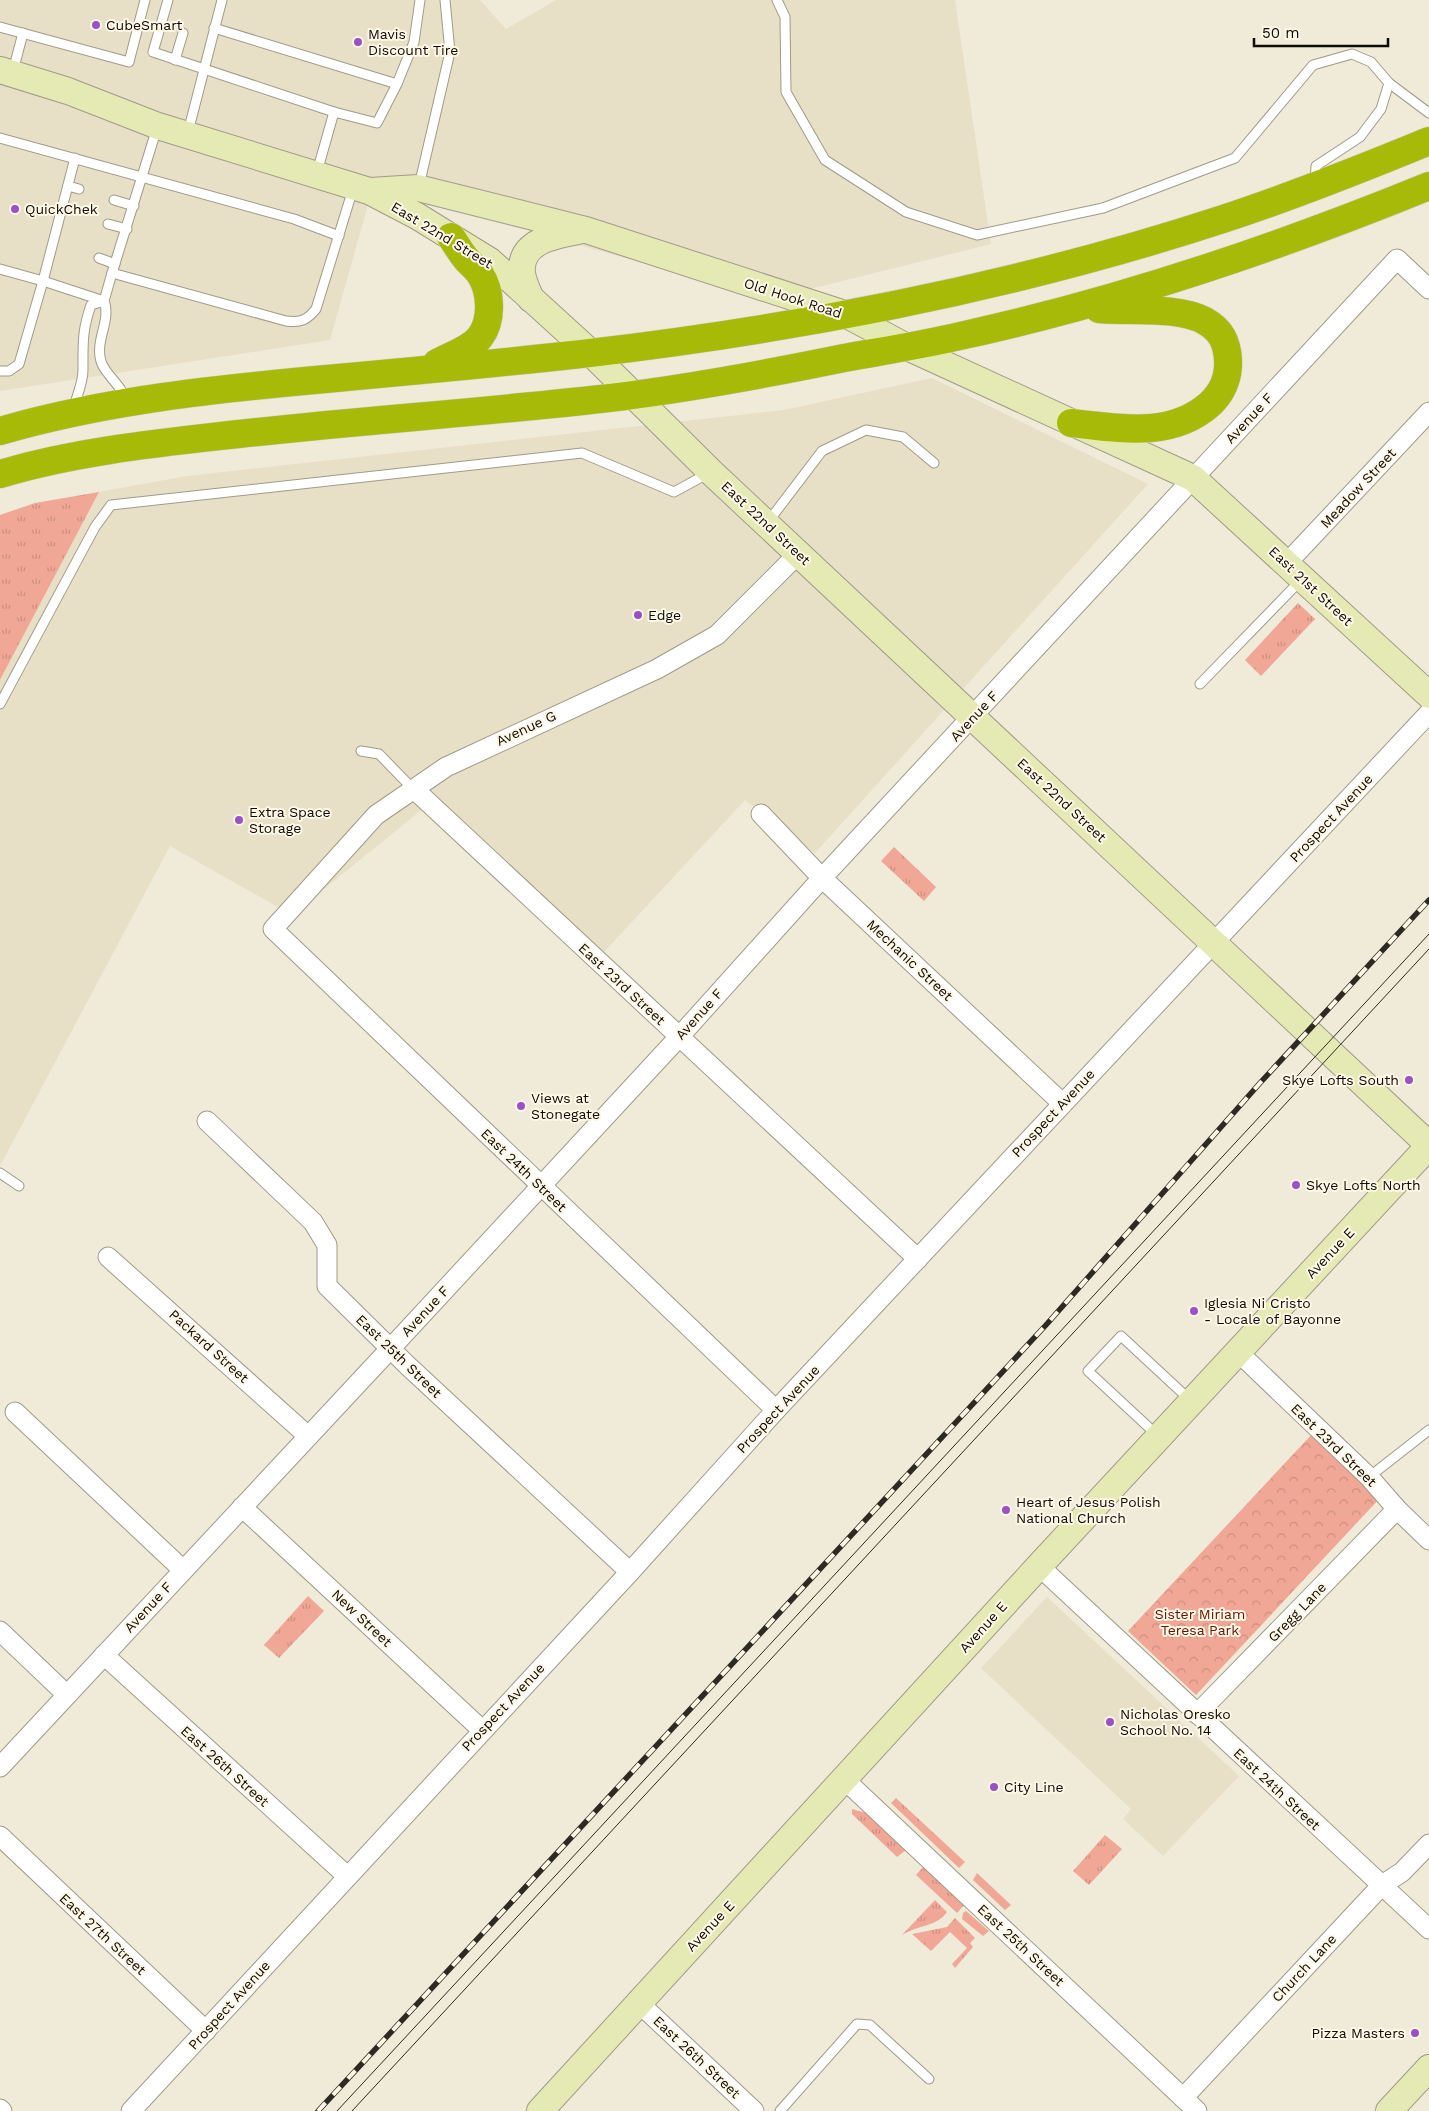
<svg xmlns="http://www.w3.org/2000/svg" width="1429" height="2111" font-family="'Work Sans',sans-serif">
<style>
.built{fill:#e8dfc7}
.grass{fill:url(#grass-tufts)}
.forest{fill:url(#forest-crowns)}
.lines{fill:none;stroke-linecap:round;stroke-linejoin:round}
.lane-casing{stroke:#a09a8a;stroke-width:11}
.street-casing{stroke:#a09a8a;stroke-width:21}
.secondary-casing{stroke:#a09a8a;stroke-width:28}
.highway-casing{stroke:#cfcecd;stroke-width:29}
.lane{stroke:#fff;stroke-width:9}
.street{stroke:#fff;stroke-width:19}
.secondary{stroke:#e5eab5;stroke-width:26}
.highway{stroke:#a7ba07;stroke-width:28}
.tram{stroke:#2c2a23;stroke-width:1}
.rail-casing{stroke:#2c2a23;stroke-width:5.5}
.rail{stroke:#fef7e6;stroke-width:4;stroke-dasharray:11;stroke-linecap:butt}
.poi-dot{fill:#9a51c4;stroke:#fef7e6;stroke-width:2}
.labels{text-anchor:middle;stroke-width:4;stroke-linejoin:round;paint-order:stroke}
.poi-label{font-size:14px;fill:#0d0b06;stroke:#fef7e6;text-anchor:start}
.street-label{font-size:14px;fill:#0d0b06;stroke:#fef7e6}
.park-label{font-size:14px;fill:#621402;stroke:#fef7e6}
</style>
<defs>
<pattern id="grass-tufts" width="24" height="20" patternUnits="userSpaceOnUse" patternTransform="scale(1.25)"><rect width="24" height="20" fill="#f1a796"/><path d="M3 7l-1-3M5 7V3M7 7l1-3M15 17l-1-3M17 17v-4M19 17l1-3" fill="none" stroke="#cd8e80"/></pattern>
<pattern id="forest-crowns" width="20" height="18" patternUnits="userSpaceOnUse" patternTransform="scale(1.25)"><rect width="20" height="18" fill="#f1a796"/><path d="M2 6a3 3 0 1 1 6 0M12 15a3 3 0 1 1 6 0" fill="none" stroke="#cd8e80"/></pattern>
</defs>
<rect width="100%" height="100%" fill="#f0ead9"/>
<g class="built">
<polygon points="0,0 480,0 506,29 556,0 955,0 991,244 770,299 373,187 330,340 0,391"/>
<polygon points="932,378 1148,484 815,853 745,800 603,953 435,799 292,915 170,846 0,1166 0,680 99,492 187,476 784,410"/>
<polygon points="1047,1597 1239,1776 1163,1856 1123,1819 1131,1809 981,1668"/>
</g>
<g class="grass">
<polygon points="99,492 0,680 0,515 35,503"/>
<polygon points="1298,603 1315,619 1261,676 1245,660"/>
<polygon points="894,847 936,887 924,901 881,861"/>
<polygon points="308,1596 324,1611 279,1658 264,1645"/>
<polygon points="896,1798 965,1862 959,1868 891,1803"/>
<polygon points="852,1809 866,1813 906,1850 897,1857 852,1814"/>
<polygon points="1105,1835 1122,1849 1089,1885 1073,1871"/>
<polygon points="923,1867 964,1905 957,1913 916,1875"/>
<polygon points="977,1873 1011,1905 1005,1910 973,1880"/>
<path d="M935,1900l12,12c-10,15 -30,13 -45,23z"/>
<polygon points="966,1911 989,1931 983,1936 962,1919 963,1913"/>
<polygon points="955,1918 975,1938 970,1943 973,1947 955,1968 952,1964 967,1948 950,1932 931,1951 912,1934 947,1927"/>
</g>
<polygon class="forest" points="1314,1432 1381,1497 1196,1695 1128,1631"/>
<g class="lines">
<defs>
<g id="lane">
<polyline points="168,0 153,52 334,112"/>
<polyline points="777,0 785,17 786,92 825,160 906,212 977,235 1103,208 1235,158 1313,65 1352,54 1371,62 1389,83 1429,113"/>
<polyline points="0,27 129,62 145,0"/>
<polyline points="214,28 397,84"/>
<polyline points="175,60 183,33"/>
<polyline points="13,71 23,33"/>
<polyline points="188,132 222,0"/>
<polyline points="0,138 294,219 339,236"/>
<polyline points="317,172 334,112 377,123 397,84 414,42 420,0"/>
<polyline points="1315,183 1316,166 1360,137 1381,109 1389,83"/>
<polyline points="68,186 79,189"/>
<polyline points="419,186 450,52 445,0"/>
<polyline points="114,200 134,206"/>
<polyline points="108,224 127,229"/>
<polyline points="99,258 115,264"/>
<polyline points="0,269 43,281 75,158"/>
<polyline points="112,273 157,128"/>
<path d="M0,371h9l10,-7 24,-83 61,20 8,-28 174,48c15,2 21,-1 30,-12l37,-120"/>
<path d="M76,400c3,-9 7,-20 7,-30 0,-27 -1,-39 8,-65l13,-4c8,20 -11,41 -2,63 4,9 13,17 19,26"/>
<polyline points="768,522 822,451 866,430 903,437 934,463"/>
<polyline points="1200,684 1300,581"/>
<polyline points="0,704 95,527 111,505 582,453 674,492 709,473"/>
<polyline points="361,751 379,754 414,790"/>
<polyline points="0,1173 19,1186"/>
<polyline points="1157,1435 1088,1371 1121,1336 1190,1400"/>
<polyline points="1369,1477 1429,1430"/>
<polyline points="780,2111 857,2024 870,2025 929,2079"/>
</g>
<g id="street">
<polyline points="1287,563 1429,412"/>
<polyline points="415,790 918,1259"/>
<polyline points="761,814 822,878 1062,1103"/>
<polyline points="207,1121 313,1222 327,1245 327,1286 407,1365 630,1572"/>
<polyline points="108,1257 308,1436"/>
<polyline points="1238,1352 1369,1477 1397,1509 1429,1540"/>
<polyline points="776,1410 273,929 376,815 446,767 657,669 717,635 798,554"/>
<polyline points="15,1412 183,1570"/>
<polyline points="242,1507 482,1730"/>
<polyline points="1039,1566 1429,1929"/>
<polyline points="0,1631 67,1695"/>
<polyline points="104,1655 347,1876"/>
<polyline points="1197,1714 1397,1509"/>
<polyline points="0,1767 390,1349 679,1037 822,878 1397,259 1429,289"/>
<polyline points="845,1780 1197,2111"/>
<polyline points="0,1836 206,2031"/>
<polyline points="639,2003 754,2111"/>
<polyline points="1183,2098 1382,1885 1402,1872 1429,1844"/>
<polyline points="0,2109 2,2111"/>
<polyline points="131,2111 630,1572 776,1410 1429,713"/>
</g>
<g id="secondary">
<polyline points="0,70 68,91 158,126 369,191 417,216 490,261 591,353 711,472 1429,1145"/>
<polyline points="370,191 418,188 586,230 845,314 905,346 1193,478 1429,695"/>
<path d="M531,299c-3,-8 -8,-17 -9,-26 -3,-32 33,-38 56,-42"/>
<polyline points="540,2111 1039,1566 1429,1146"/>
<polyline points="1389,2111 1429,2068"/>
</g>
<g id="highway">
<path d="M437,363c14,-8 33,-13 43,-26 13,-17 11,-46 0,-63 -4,-6 -9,-10 -13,-14 -6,-7 -11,-16 -16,-23"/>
<path d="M1071,423c47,5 100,16 139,-19 12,-11 19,-27 18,-44 -1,-18 -7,-30 -23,-39 -27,-15 -76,-9 -106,-12"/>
<path d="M0,431c107,-31 216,-42 326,-52 88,-8 176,-16 264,-26 214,-25 428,-67 633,-134 70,-23 138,-50 206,-78"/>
<path d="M0,474c77,-23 159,-31 239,-40 117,-13 235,-21 352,-34 85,-9 170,-25 253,-42 39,-7 78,-13 116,-22 160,-35 317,-88 469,-150"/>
</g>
</defs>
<use href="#lane" class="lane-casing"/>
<use href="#street" class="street-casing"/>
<use href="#secondary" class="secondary-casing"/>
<use href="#highway" class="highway-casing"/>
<use href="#lane" class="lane"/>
<use href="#street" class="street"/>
<use href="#secondary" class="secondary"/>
<use href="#highway" class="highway"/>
<g class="tram">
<polyline points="337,2111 1429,934"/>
<polyline points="352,2111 1429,949"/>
</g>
<defs>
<polyline id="rail" points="318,2111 1046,1325 1260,1083 1429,900"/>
</defs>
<use href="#rail" class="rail-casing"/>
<use href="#rail" class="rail"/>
</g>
<g class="poi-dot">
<circle cx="96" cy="25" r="5"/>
<circle cx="358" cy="42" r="5"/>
<circle cx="15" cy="209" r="5"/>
<circle cx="638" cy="615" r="5"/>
<circle cx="239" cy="820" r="5"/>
<circle cx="1409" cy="1080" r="5"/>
<circle cx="521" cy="1106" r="5"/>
<circle cx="1296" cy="1185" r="5"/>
<circle cx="1194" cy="1311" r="5"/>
<circle cx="1006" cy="1510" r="5"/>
<circle cx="1110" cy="1722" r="5"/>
<circle cx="994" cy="1787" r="5"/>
<circle cx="1415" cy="2033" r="5"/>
</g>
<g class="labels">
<g class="poi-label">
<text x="106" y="30">CubeSmart</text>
<text x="368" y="39">Mavis<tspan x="368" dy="16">Discount Tire</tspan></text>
<text x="25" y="214">QuickChek</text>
<text x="648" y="620">Edge</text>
<text x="249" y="817">Extra Space<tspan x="249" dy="16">Storage</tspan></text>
<text x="1399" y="1085" text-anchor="end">Skye Lofts South</text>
<text x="531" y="1103">Views at<tspan x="531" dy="16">Stonegate</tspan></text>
<text x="1306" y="1190">Skye Lofts North</text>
<text x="1204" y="1308">Iglesia Ni Cristo<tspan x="1204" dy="16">- Locale of Bayonne</tspan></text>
<text x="1016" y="1507">Heart of Jesus Polish<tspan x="1016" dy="16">National Church</tspan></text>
<text x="1120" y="1719">Nicholas Oresko<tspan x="1120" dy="16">School No. 14</tspan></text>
<text x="1004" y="1792">City Line</text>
<text x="1405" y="2038" text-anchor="end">Pizza Masters</text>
</g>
<g class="street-label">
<text transform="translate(442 235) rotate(31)" y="5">East 22nd Street</text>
<text transform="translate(793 298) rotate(18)" y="5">Old Hook Road</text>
<text transform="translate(1249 418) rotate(-47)" y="5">Avenue F</text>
<text transform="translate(1358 488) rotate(-47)" y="5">Meadow Street</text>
<text transform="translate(766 523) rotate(43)" y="5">East 22nd Street</text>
<text transform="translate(1311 586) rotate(43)" y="5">East 21st Street</text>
<text transform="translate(974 716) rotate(-47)" y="5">Avenue F</text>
<text transform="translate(526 728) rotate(-25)" y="5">Avenue G</text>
<text transform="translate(1062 800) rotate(43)" y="5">East 22nd Street</text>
<text transform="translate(1331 818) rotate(-47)" y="5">Prospect Avenue</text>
<text transform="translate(910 960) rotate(43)" y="5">Mechanic Street</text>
<text transform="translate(622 984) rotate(43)" y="5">East 23rd Street</text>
<text transform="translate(699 1014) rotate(-48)" y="5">Avenue F</text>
<text transform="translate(1053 1113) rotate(-47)" y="5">Prospect Avenue</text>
<text transform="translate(524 1170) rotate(44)" y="5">East 24th Street</text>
<text transform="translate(1330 1253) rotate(-47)" y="5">Avenue E</text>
<text transform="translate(425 1311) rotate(-47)" y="5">Avenue F</text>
<text transform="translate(209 1346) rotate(42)" y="5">Packard Street</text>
<text transform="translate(399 1356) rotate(44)" y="5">East 25th Street</text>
<text transform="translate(778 1409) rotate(-47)" y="5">Prospect Avenue</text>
<text transform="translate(1334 1445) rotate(44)" y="5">East 23rd Street</text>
<text transform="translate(148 1607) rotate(-47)" y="5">Avenue F</text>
<text transform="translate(1297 1612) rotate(-46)" y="5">Gregg Lane</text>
<text transform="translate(362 1618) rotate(43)" y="5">New Street</text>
<text transform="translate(983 1627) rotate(-48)" y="5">Avenue E</text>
<text transform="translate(503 1707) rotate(-47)" y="5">Prospect Avenue</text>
<text transform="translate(225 1766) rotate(42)" y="5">East 26th Street</text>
<text transform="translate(1277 1789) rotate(43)" y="5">East 24th Street</text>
<text transform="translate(710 1926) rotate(-47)" y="5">Avenue E</text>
<text transform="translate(103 1934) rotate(43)" y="5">East 27th Street</text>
<text transform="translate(1021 1945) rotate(43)" y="5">East 25th Street</text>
<text transform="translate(1304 1968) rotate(-47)" y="5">Church Lane</text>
<text transform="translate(229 2005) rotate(-48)" y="5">Prospect Avenue</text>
<text transform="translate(697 2057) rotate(43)" y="5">East 26th Street</text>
</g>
<g class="park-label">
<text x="1200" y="1619">Sister Miriam<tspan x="1200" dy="16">Teresa Park</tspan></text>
</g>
</g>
<path d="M1254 38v8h134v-8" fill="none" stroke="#0d0b06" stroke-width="2.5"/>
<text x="1262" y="38" font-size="15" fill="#0d0b06" stroke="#fef7e6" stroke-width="4" paint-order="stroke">50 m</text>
</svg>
